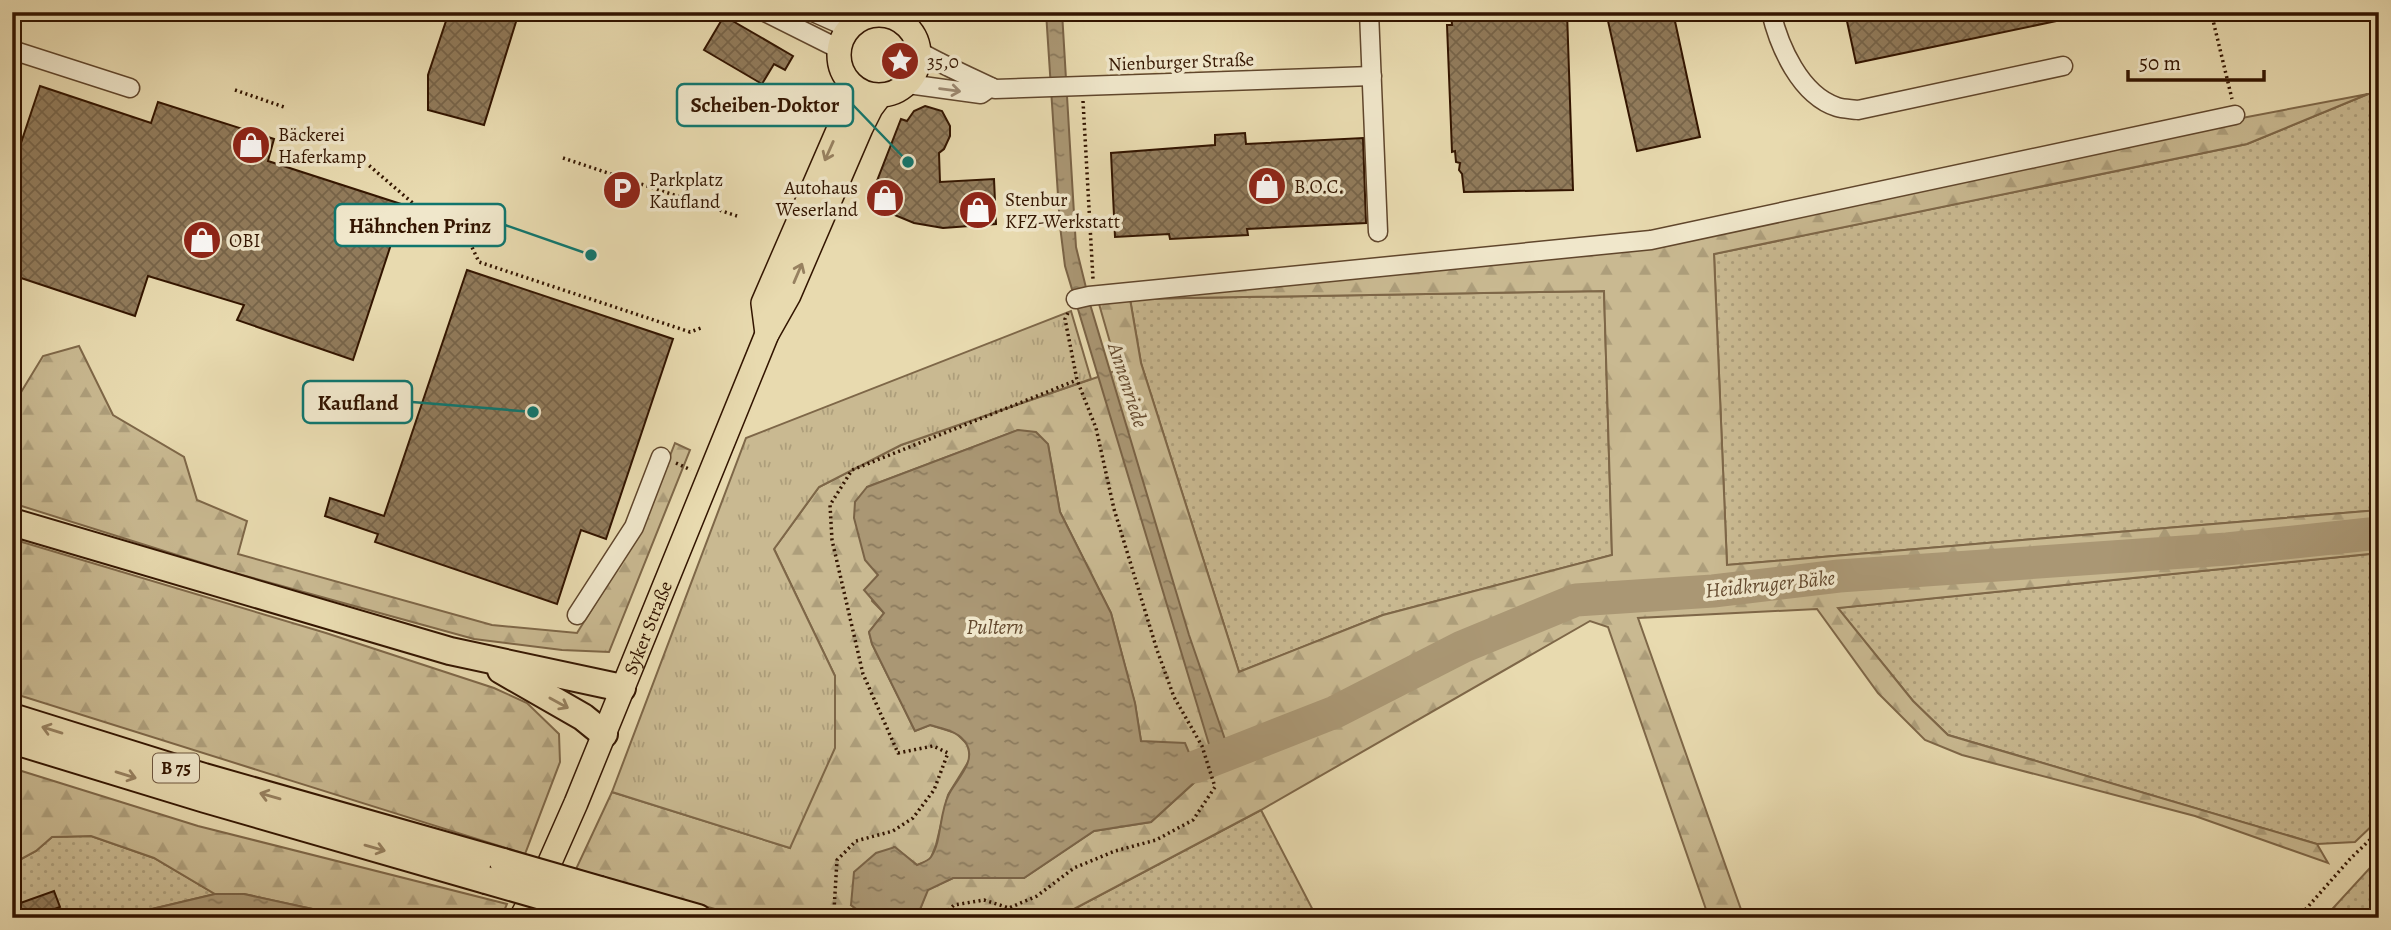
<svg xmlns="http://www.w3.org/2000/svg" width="2391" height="930" font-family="Alegreya,serif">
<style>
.grass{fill:url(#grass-dots);stroke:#7e6748;stroke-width:2}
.forest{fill:url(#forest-firs);stroke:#7e6748;stroke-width:2;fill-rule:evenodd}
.park{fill:url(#park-tufts);stroke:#7e6748;stroke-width:2}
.water{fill:url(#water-ripples);stroke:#7a6346;stroke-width:2}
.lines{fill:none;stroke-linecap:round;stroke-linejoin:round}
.river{stroke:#aa9774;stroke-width:33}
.building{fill:url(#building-cross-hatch);stroke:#331500;stroke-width:2}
.minor-casing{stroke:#60462c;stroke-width:21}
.major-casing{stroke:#331500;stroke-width:26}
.highway-casing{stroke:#331500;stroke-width:30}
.path{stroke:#331500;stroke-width:3.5;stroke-dasharray:2 3.5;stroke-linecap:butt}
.minor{stroke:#f0e7cb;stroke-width:18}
.major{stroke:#e8daaf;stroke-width:23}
.highway{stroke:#e8daaf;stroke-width:26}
.highway-bridge-casing{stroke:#331500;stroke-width:30;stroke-linecap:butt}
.highway-bridge{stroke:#e8daaf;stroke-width:26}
.oneway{stroke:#9b8870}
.oneway2{stroke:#978160}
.labels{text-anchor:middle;stroke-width:7;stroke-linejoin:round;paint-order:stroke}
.shield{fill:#f0e7cb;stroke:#6c543d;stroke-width:2}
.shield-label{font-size:18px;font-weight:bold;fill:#331500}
.poi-label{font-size:19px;fill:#331500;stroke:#f0e7cb;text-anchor:start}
.street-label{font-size:19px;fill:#331500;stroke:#f0e7cb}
.water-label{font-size:21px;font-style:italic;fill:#63492e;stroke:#f0e7cb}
.leader{fill:none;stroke:#0f766e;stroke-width:2.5}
.callout-dot{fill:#0f766e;stroke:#f0e7cb;stroke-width:2.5}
.callout{fill:#f0e7cb;stroke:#0f766e;stroke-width:2.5}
.callout-label{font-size:21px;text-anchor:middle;font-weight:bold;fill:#331500}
</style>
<defs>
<pattern id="grass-dots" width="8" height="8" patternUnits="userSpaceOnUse" patternTransform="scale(1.75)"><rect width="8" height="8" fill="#c9b991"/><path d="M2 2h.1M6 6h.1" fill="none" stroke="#ad9e7b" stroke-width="1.8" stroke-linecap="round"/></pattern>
<pattern id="forest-firs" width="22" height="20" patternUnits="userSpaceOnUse" patternTransform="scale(1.75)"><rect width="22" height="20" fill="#c9b991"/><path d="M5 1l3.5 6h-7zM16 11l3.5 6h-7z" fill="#ad9e7b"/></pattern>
<pattern id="park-tufts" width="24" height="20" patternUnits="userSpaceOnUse" patternTransform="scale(1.75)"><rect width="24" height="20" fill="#c9b991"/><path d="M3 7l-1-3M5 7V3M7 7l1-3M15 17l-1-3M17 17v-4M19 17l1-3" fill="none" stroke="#ad9e7b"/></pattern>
<pattern id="water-ripples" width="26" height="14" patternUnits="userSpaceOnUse" patternTransform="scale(1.75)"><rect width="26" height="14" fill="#aa9774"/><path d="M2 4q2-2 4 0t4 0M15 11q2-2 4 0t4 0" fill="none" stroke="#8b7a5d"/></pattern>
<pattern id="building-cross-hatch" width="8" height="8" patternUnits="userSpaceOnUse" patternTransform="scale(1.75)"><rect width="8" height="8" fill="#917b5b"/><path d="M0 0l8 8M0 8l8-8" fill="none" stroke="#776449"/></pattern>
</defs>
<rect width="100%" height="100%" fill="#e8daaf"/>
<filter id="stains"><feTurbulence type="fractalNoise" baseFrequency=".00286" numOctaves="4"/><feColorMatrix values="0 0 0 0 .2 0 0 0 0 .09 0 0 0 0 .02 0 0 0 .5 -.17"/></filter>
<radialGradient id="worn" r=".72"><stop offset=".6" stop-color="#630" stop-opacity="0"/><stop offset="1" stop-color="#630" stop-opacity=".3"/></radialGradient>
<g class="grass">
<polygon points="2379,93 2379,510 1727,565 1714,254 2247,144 2368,94"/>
<polygon points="1604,291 1612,555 1383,615 1239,672 1141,363 1130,299"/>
<polygon points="2379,553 2379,819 2355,842 2317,844 1948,735 1913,701 1837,608"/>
<polygon points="1261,810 1317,918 1057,918"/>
<polygon points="91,836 154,858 215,894 114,918 12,918 12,864 36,851 52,837"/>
<polygon points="2379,858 2379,918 2324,918"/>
</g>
<g class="forest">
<path d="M2368,94l-121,50 -533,110 13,311 652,-55v18l-182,20 -358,25 -104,13 -125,8 -1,6 131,-10 97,-11 370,-26 172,-14v14l-541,55 75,93 35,34 369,109 11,19 -133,-47 -233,-61 -37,-15 -47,-47 -61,-84 -179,9 106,300h-35l-101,-291 -18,-6 -329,189 -204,108h-152l14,-6 8,-22 26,-12h71l70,-47 57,-9 46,-42 -56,-39 -6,-37 -24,-91 -51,-101 -12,-67 -30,-15 -151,57 11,88 -6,26 12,12 -15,19 3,12 43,87 15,-6 26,8 12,12 2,14 -22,36 -12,50 -6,15 -13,5 -23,-18 -43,58 17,13h-122l-170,-49 36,-77 178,56 45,-172 -61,-127 45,-62 33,-17 49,-25 217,-75 -21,-73 537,-52 534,-113zM1604,291l8,264 -229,60 -144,57 -98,-309 -11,-64z"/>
<polygon points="79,346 113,415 184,457 197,500 247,521 238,554 492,625 577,633 640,532 675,443 690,450 609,652 562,650 474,639 231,572 12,503 12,407 43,356"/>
<polygon points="12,539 326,633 494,688 527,703 559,734 560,762 525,854 12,693"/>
<polygon points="12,768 198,826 507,904 501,918 354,918 244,894 215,894 154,858 91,836 52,837 36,851 12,864"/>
</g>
<polygon class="park" points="1071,311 1091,379 901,445 819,487 774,549 835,676 835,748 790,848 612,792 746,438"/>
<g class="water">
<polygon points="1046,12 1062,12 1076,247 1090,304 1189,635 1230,754 1214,761 1065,266 1060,226"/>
<path d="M1018,430l18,2 12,12 12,68 51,101 24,90 6,38 44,2 10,24 2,13 -46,42 -57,9 -70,47h-71l-25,12 -9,22 -14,6h-37l-17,-13 3,-33 22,-19 19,-6 22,18c5,-2 11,-4 14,-8 11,-16 8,-44 18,-63 7,-14 27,-32 18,-49 -7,-14 -24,-16 -37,-20l-15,6 -43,-87 -3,-12 15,-19 -20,-23 14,-15 -13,-15 -11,-42 1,-16 12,-15z"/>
<polygon points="215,894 244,894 354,918 282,918 227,913 196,918 114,918"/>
</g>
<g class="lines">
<polyline class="river" points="1195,767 1335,712 1462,647 1576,600 1713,591 1839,576 2227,549 2379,533"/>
</g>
<g class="building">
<polygon points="449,12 519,12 484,125 428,110 428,75"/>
<polygon points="1451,12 1567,12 1573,190 1464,192 1462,174 1459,170 1460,163 1456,162 1455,151 1452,152 1447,25 1452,25"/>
<polygon points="1606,12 1673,12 1700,137 1637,151"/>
<polygon points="1845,12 2065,12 2066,19 1856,63"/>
<polygon points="724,16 793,56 785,70 774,64 762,84 704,50"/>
<polygon points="40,86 151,123 158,102 274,139 268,161 404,205 353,360 237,320 244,305 148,276 135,316 12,275 12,170"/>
<polygon points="925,106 942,111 950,126 950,136 944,149 939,153 940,182 994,179 996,224 943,228 914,223 868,204 901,119 907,121 914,111"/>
<polygon points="1245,133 1246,144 1363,138 1366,223 1247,229 1248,235 1170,239 1169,234 1115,237 1111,153 1215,145 1215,135"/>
<polygon points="467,270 673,339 606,539 581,530 557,604 375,542 378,534 325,516 330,498 384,516"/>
<polygon points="54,891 60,907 30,918 12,918 12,906"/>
</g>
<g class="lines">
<defs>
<g id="minor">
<polyline points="765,12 839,49"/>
<polyline points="813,12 849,28"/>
<polyline points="1369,12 1378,232"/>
<path d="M1771,12c8,34 29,83 66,95 6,2 15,2 21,3l205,-44"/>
<polyline points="12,50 130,88"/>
<path d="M920,52c25,14 50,25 75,37l377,-13"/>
<polyline points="908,84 981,94 991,87"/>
<polyline points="1076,299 1089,296 1651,240 2235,115"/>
<polyline points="577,615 634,527 661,457"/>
</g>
<g id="major">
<circle cx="879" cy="55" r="40"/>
<polyline points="767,334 763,303 856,89"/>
<path id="s1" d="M521,918l25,-47 30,-68 191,-469 22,-39 72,-167 10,-20 9,-12"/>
</g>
<g id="highway">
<polyline points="12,522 450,651 622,688"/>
<polyline points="501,670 583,717 604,734"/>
<polyline points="12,717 204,777 503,862"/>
<polyline points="12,740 205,799 486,880"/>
<polyline points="600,890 698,918"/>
<polyline points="587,909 617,918"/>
</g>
</defs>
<use href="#minor" class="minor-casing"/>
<use href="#major" class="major-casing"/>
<use href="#highway" class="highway-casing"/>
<g class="path">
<polyline points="2211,12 2232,99"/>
<polyline points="235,90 284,107"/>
<polyline points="1083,101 1093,279"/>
<polyline points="563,158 737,216"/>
<polyline points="365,162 422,211 460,222 479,262 690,332 701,328"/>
<polyline points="676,463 691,470"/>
<polyline points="834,910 837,860 856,841 893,831 913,818 934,790 948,753 933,746 898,753 863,674 832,540 830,505 852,470 1077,380"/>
<polyline points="940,918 954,905 984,900 1009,908 1037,896 1074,868 1115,851 1156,840 1193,820 1215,787 1202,746 1174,697 1157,650 1114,509 1096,428 1077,380 1065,319 1068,313"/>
<polyline points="2298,918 2350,859 2379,831"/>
</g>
<use href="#minor" class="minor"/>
<use href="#major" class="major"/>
<use href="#highway" class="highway"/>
<defs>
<g id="highway-bridge">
<polyline points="503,862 600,890"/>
<polyline points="486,880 587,909"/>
</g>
</defs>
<use href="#highway-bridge" class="highway-bridge-casing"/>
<use href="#highway-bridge" class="highway-bridge"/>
</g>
<defs><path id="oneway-shaft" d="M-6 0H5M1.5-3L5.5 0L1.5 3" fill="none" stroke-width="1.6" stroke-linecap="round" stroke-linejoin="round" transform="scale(1.75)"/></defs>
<use class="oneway" href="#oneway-shaft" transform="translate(950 90) rotate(7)"/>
<g class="oneway2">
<use href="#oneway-shaft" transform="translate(829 151) rotate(114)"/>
<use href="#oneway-shaft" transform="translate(798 273) rotate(-67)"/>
<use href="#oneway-shaft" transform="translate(559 703) rotate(29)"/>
<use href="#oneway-shaft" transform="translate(52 730) rotate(-163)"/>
<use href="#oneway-shaft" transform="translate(126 775) rotate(17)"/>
<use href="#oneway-shaft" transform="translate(270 796) rotate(-164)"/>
<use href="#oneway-shaft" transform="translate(375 848) rotate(16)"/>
</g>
<defs>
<symbol id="sight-disc" viewBox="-11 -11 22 22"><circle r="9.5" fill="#8f2418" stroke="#f0e7cb"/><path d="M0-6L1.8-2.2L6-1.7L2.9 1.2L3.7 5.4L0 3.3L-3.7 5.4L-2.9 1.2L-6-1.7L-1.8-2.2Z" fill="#fff"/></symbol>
<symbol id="shop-disc" viewBox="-11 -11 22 22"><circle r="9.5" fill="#8f2418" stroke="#f0e7cb"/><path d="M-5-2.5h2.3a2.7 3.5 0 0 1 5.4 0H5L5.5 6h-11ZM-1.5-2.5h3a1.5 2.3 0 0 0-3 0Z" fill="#fff"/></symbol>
<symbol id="parking-disc" viewBox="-11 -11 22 22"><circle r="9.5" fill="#8f2418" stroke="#f0e7cb"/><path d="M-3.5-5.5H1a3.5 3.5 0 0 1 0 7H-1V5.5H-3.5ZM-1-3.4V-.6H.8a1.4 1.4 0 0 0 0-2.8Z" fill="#fff"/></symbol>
</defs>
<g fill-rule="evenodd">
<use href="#sight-disc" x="878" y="39" width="44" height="44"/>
<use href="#shop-disc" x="229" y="123" width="44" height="44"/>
<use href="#shop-disc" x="1245" y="164" width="44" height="44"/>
<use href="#parking-disc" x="600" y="168" width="44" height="44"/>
<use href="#shop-disc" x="863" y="176" width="44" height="44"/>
<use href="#shop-disc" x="956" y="188" width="44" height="44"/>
<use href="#shop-disc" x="180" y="218" width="44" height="44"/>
</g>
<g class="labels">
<rect class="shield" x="153" y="753.5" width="46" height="29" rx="5"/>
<g class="shield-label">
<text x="176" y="774">B 75</text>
</g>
<g class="poi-label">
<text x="927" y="68">35,0</text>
<text x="278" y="141">Bäckerei<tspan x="278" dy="22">Haferkamp</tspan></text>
<text x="649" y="186">Parkplatz<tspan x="649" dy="22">Kaufland</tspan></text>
<text x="1294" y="193">B.O.C.</text>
<text x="858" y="194" text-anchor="end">Autohaus<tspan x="858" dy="22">Weserland</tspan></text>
<text x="1005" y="206">Stenbur<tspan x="1005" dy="22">KFZ-Werkstatt</tspan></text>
<text x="229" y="247">OBI</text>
</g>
<g class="street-label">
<text transform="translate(1181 61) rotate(-2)" y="7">Nienburger Straße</text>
<text dy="7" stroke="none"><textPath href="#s1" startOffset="317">Syker Straße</textPath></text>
</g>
<g class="water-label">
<text transform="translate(1128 385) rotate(72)" y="7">Annenriede</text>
<text transform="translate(1770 584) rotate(-6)" y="7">Heidkruger Bäke</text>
<text x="995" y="634">Pultern</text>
</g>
</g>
<path class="leader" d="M908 162L853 105M591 255L505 225M533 412L412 402"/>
<g class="callout-dot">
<circle cx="908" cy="162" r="7"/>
<circle cx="591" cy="255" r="7"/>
<circle cx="533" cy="412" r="7"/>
</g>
<g class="callout">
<rect x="677" y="84" width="176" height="42" rx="7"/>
<rect x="335" y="204" width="170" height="42" rx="7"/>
<rect x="303" y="381" width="109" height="42" rx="7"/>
</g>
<g class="callout-label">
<text x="765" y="112">Scheiben-Doktor</text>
<text x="420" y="233">Hähnchen Prinz</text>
<text x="358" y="410">Kaufland</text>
</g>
<rect width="2391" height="930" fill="none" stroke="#e8daaf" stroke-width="42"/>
<rect x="14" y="14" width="2363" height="902" fill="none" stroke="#331500" stroke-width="3.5"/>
<rect x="21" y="21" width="2349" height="888" fill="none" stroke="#331500" stroke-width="2"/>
<path d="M2128 70v10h136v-10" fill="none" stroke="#331500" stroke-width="3.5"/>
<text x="2139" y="70" font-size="21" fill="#331500" stroke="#f0e7cb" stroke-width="5" paint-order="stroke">50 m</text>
<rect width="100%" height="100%" filter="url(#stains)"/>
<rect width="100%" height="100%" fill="url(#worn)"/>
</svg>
